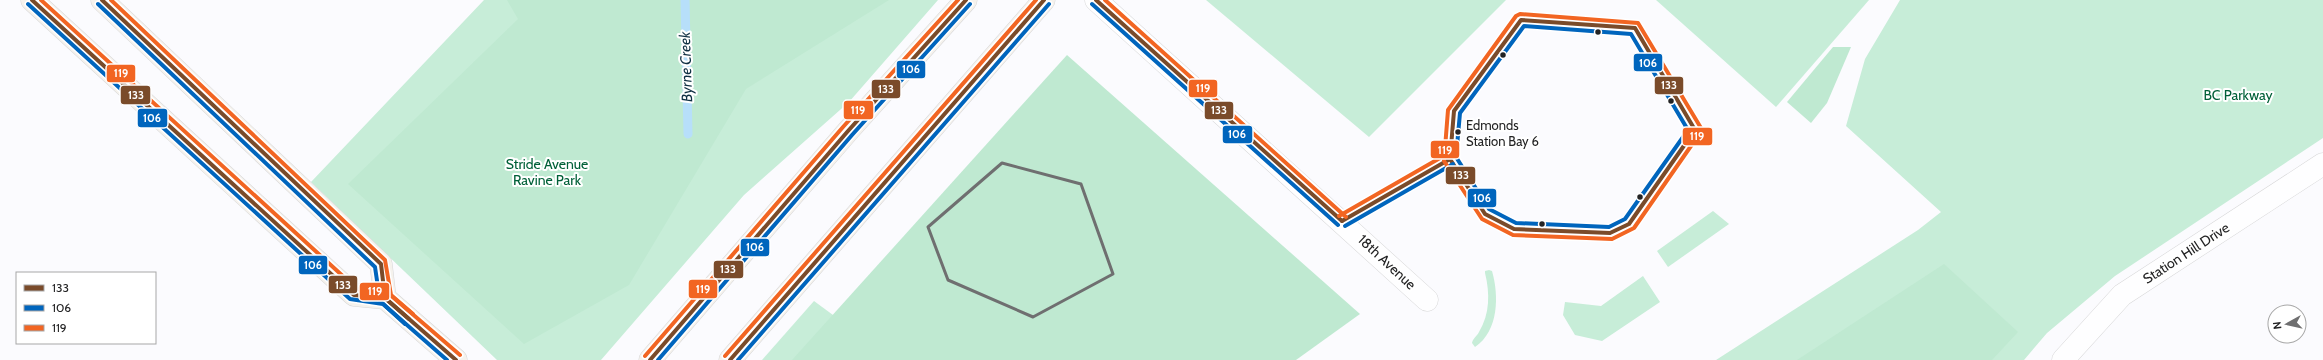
<svg xmlns="http://www.w3.org/2000/svg" width="2323" height="360" font-family="Cabin,sans-serif">
<style>
.green{fill:#c7edd8}
.forest{fill:#bfe9d1}
.lines{fill:none;stroke-linecap:round;stroke-linejoin:round}
.stream{stroke:#b7dffa;stroke-width:9}
.street-casing{stroke:#d7d7d8;stroke-width:23}
.secondary-casing{stroke:#d7d7d8;stroke-width:23}
.street{stroke:#fefeff;stroke-width:22}
.secondary{stroke:#f5f2ed;stroke-width:22}
.bus-1-casing{stroke:#fff;stroke-width:7}
.bus-2-casing{stroke:#fff;stroke-width:7}
.bus-3-casing{stroke:#fff;stroke-width:7}
.bus-1{stroke:#7a4b2a;stroke-width:4}
.bus-2{stroke:#0065bd;stroke-width:4}
.bus-3{stroke:#f26522;stroke-width:4}
.marked{fill:none;stroke:#6f6f70;stroke-width:3;stroke-linejoin:round}
.bus-dot{fill:#232324;stroke:#fff;stroke-width:1.5}
.labels{text-anchor:middle;stroke-width:4;stroke-linejoin:round;paint-order:stroke}
.bus-label{font-size:13px;fill:#232324;stroke:#fff;text-anchor:start}
.park-label{font-size:14px;fill:#006038;stroke:#fff}
.street-label{font-size:14px;fill:#232324;stroke:#fff}
.water-label{font-size:15px;font-style:italic;fill:#0e2f42;stroke:#fff}
.line-badge{stroke:#fff;stroke-width:1.5}
.badge-label{font-size:11px;text-anchor:middle;font-weight:bold;fill:#fff}
</style>
<rect width="100%" height="100%" fill="#fbfbfe"/>
<g class="green">
<polygon points="484,0 938,0 849,102 744,195 601,360 497,360 311,182"/>
<polygon points="1206,0 1506,0 1369,137"/>
<polygon points="1656,0 1869,0 1776,107"/>
<polygon points="1900,0 2323,0 2323,138 2115,276 2047,333 2024,360 1716,360 1918,230 1941,212 1846,126 1865,59"/>
<polygon points="1713,211 1729,224 1668,267 1657,251"/>
<path d="M1489,270l3,1c7,24 7,60 -17,76l-3,-4c1,-5 5,-7 7,-11 11,-18 11,-39 6,-59v-2z"/>
<polygon points="1643,276 1660,302 1602,341 1575,335 1563,315 1565,302 1601,306"/>
<polygon points="814,301 894,360 762,360"/>
</g>
<g class="forest">
<polygon points="507,0 889,0 746,89 629,285 524,344 348,184 518,19"/>
<polygon points="1833,47 1851,47 1827,103 1811,123 1787,102"/>
<polygon points="1067,55 1360,314 1296,360 792,360"/>
<polygon points="1944,264 2018,332 1992,360 1797,360"/>
</g>
<g class="lines">
<polyline class="stream" points="685,0 688,134"/>
<defs>
<g id="street">
<polyline points="1096,0 1427,300"/>
<polyline points="2063,360 2122,295 2323,164"/>
</g>
<g id="secondary">
<polyline points="32,0 354,295 385,298 456,360"/>
<polyline points="102,0 381,264 385,298"/>
<polyline points="650,360 848,131 966,0"/>
<polyline points="730,360 1044,0"/>
</g>
</defs>
<use href="#street" class="street-casing"/>
<use href="#secondary" class="secondary-casing"/>
<use href="#street" class="street"/>
<use href="#secondary" class="secondary"/>
<defs>
<g id="bus-1">
<polyline points="32,0 354,295 385,298 456,360"/>
<polyline points="102,0 381,264 385,298 409,319"/>
<polyline points="1096,0 1342,221"/>
<polygon points="1521,20 1635,28 1695,130 1629,224 1610,233 1514,229 1485,214 1450,159 1454,111"/>
<polyline points="1342,221 1450,159"/>
<polyline points="650,360 848,131 966,0"/>
<polyline points="730,360 1044,0"/>
</g>
<g id="bus-2">
<polyline points="28,4 350,299 383,304 447,360"/>
<polyline points="98,4 375,267 380,301 405,324"/>
<polyline points="1092,4 1338,225"/>
<polygon points="1524,26 1631,34 1688,130 1625,219 1609,227 1516,223 1489,209 1456,157 1460,113"/>
<polyline points="1345,226 1453,164"/>
<polyline points="658,360 852,135 970,4"/>
<polyline points="738,360 1049,4"/>
</g>
<g id="bus-3">
<polyline points="41,0 357,289 388,293 460,355"/>
<polyline points="111,0 385,260 391,295 413,314"/>
<polyline points="1105,0 1346,217"/>
<polygon points="1520,14 1638,23 1701,128 1700,133 1634,228 1612,239 1513,235 1482,219 1444,161 1448,110 1516,16"/>
<polyline points="1339,216 1447,154"/>
<polyline points="645,356 843,127 958,0"/>
<polyline points="725,356 1036,0"/>
</g>
</defs>
<use href="#bus-1" class="bus-1-casing"/>
<use href="#bus-2" class="bus-2-casing"/>
<use href="#bus-3" class="bus-3-casing"/>
<use href="#bus-1" class="bus-1"/>
<use href="#bus-2" class="bus-2"/>
<use href="#bus-3" class="bus-3"/>
</g>
<path class="marked" d="M1002,163l79,21 32,90 -80,43 -85,-37 -20,-53z"/>
<g class="bus-dot">
<circle cx="1598" cy="32" r="3.5"/>
<circle cx="1503" cy="55" r="3.5"/>
<circle cx="1671" cy="101" r="3.5"/>
<circle cx="1458" cy="132" r="3.5"/>
<circle cx="1640" cy="197" r="3.5"/>
<circle cx="1542" cy="224" r="3.5"/>
</g>
<g class="labels">
<g class="bus-label">
<text x="1466" y="130">Edmonds<tspan x="1466" dy="16">Station Bay 6</tspan></text>
</g>
<g class="park-label">
<text x="2238" y="100">BC Parkway</text>
<text x="547" y="169">Stride Avenue<tspan x="547" dy="16">Ravine Park</tspan></text>
</g>
<g class="street-label">
<text transform="translate(2186 253) rotate(-33)" y="5">Station Hill Drive</text>
<text transform="translate(1387 262) rotate(43)" y="5">18th Avenue</text>
</g>
<g class="water-label">
<text transform="translate(686 67) rotate(-92)" y="5">Byrne Creek</text>
</g>
</g>
<g class="line-badge">
<rect x="1633" y="53" width="30" height="19" rx="4" fill="#0065bd"/>
<rect x="896" y="60" width="30" height="19" rx="4" fill="#0065bd"/>
<rect x="106" y="64" width="30" height="19" rx="4" fill="#f26522"/>
<rect x="1654" y="76" width="30" height="19" rx="4" fill="#7a4b2a"/>
<rect x="1188" y="79" width="30" height="19" rx="4" fill="#f26522"/>
<rect x="871" y="79" width="30" height="20" rx="4" fill="#7a4b2a"/>
<rect x="120" y="85" width="31" height="20" rx="4" fill="#7a4b2a"/>
<rect x="843" y="100" width="31" height="20" rx="4" fill="#f26522"/>
<rect x="1204" y="101" width="30" height="19" rx="4" fill="#7a4b2a"/>
<rect x="137" y="108" width="31" height="20" rx="4" fill="#0065bd"/>
<rect x="1222" y="125" width="31" height="19" rx="4" fill="#0065bd"/>
<rect x="1682" y="127" width="31" height="19" rx="4" fill="#f26522"/>
<rect x="1430" y="140" width="30" height="19" rx="4" fill="#f26522"/>
<rect x="1445" y="166" width="31" height="19" rx="4" fill="#7a4b2a"/>
<rect x="1467" y="188" width="30" height="20" rx="4" fill="#0065bd"/>
<rect x="740" y="238" width="30" height="19" rx="4" fill="#0065bd"/>
<rect x="298" y="255" width="30" height="20" rx="4" fill="#0065bd"/>
<rect x="713" y="260" width="31" height="19" rx="4" fill="#7a4b2a"/>
<rect x="328" y="275" width="30" height="19" rx="4" fill="#7a4b2a"/>
<rect x="688" y="279" width="30" height="20" rx="4" fill="#f26522"/>
<rect x="359" y="282" width="31" height="19" rx="4" fill="#f26522"/>
</g>
<g class="badge-label">
<text x="1648" y="67">106</text>
<text x="911" y="73">106</text>
<text x="121" y="77">119</text>
<text x="1669" y="89">133</text>
<text x="1203" y="92">119</text>
<text x="886" y="93">133</text>
<text x="136" y="99">133</text>
<text x="858" y="114">119</text>
<text x="1219" y="114">133</text>
<text x="152" y="122">106</text>
<text x="1237" y="138">106</text>
<text x="1697" y="140">119</text>
<text x="1445" y="154">119</text>
<text x="1461" y="179">133</text>
<text x="1482" y="202">106</text>
<text x="755" y="251">106</text>
<text x="313" y="269">106</text>
<text x="728" y="273">133</text>
<text x="343" y="289">133</text>
<text x="703" y="293">119</text>
<text x="375" y="295">119</text>
</g>
<rect x="16" y="272" width="140" height="72" fill="#ffffff" stroke="#a7a7a7"/>
<rect x="24" y="285" width="20" height="6" fill="#7a4b2a" stroke="#a7a7a7"/>
<text x="52" y="292" font-size="12" fill="#232324">133</text>
<rect x="24" y="305" width="20" height="6" fill="#0065bd" stroke="#a7a7a7"/>
<text x="52" y="312" font-size="12" fill="#232324">106</text>
<rect x="24" y="325" width="20" height="6" fill="#f26522" stroke="#a7a7a7"/>
<text x="52" y="332" font-size="12" fill="#232324">119</text>
<g transform="translate(2287 324) rotate(262)"><circle r="19" fill="#ffffff" stroke="#a7a7a7"/>
<path d="M0-3L7 15L0 10L-7 15Z" fill="#6f6f70"/>
<text y="-6" font-size="11" font-weight="bold" text-anchor="middle" fill="#232324">N</text>
</g>
</svg>
